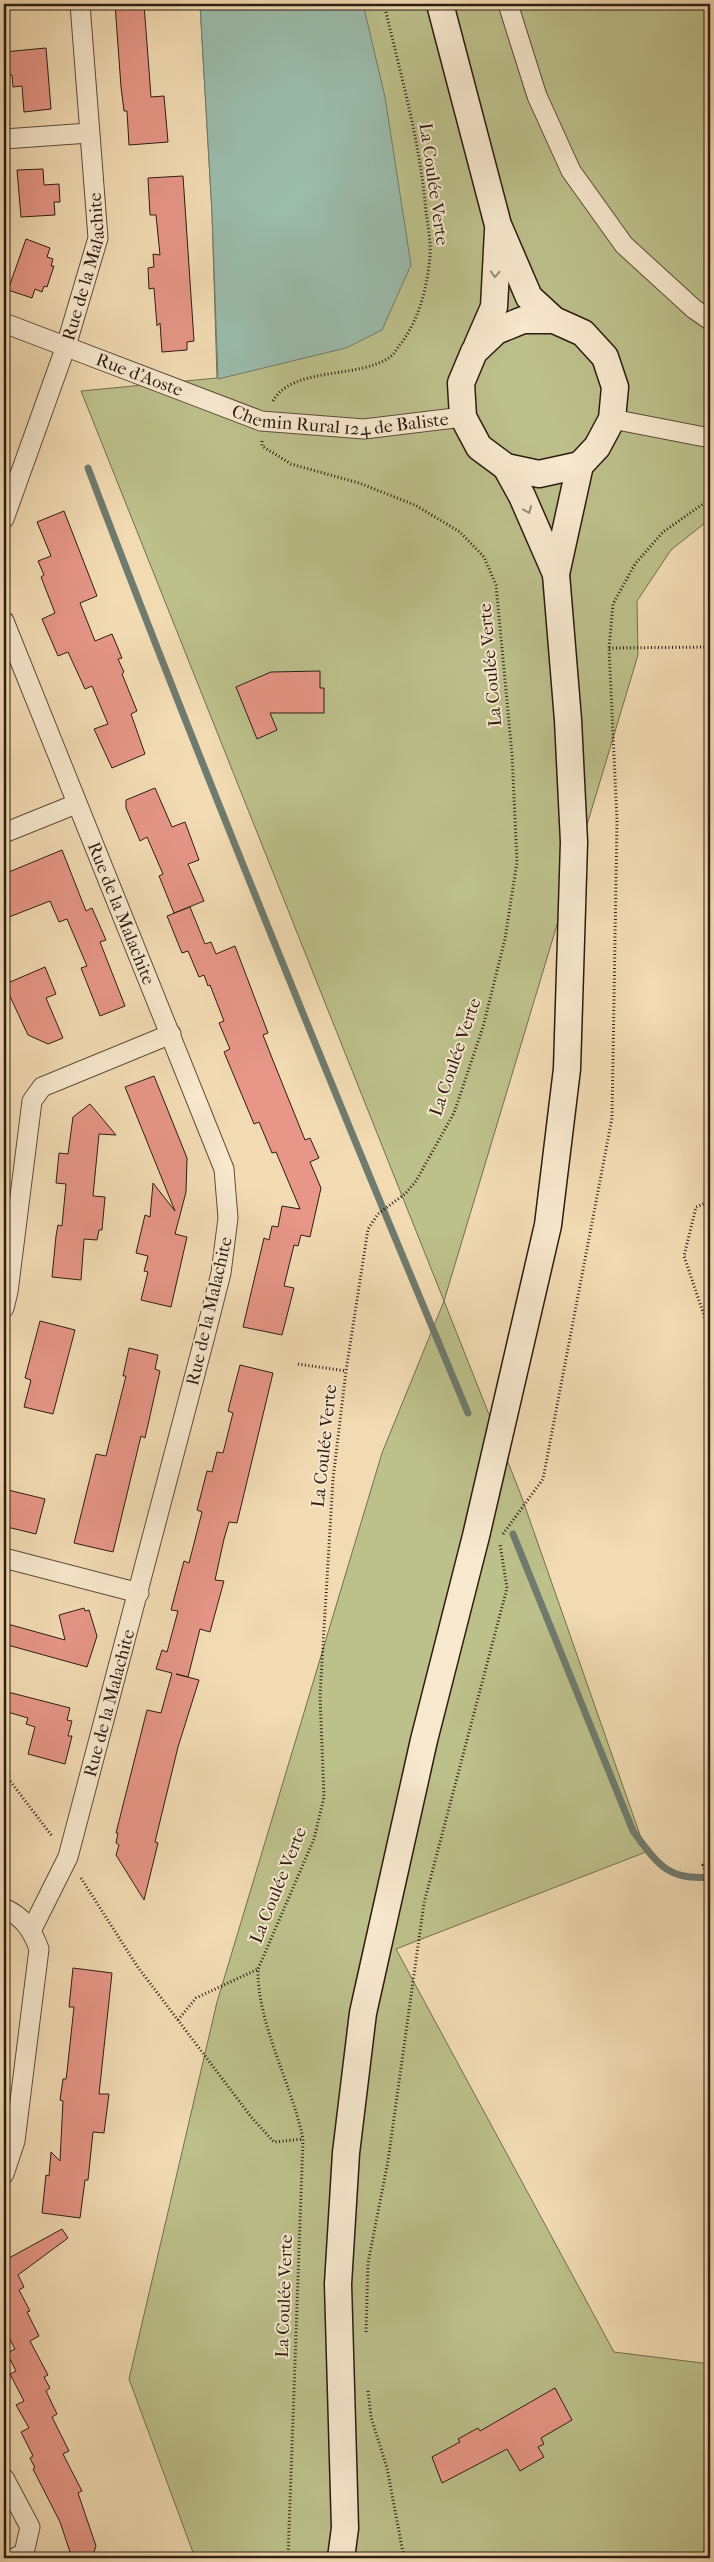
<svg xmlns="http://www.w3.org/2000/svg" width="714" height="2562" font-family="'IM FELL French Canon',serif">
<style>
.green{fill:#bcc08b;stroke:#746e4e}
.water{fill:#9bbbab;stroke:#6f7b6e}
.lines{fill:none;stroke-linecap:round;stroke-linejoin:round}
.stream{stroke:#6f7b6e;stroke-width:7}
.building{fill:#e79687;stroke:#2d1c12}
.minor-casing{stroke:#5e4c3a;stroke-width:21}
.secondary-casing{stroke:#2d1c12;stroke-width:29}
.path{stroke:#2d1c12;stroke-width:3;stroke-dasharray:1 2.5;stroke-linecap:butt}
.minor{stroke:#f7e8ce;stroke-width:19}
.secondary{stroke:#f7e8ce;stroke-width:26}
.oneway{stroke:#9c8c79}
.labels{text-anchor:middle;stroke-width:4;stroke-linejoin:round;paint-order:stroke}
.street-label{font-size:18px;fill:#2d1c12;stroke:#f7e8ce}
</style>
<rect width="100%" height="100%" fill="#f2dbb3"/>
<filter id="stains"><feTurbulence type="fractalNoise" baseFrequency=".004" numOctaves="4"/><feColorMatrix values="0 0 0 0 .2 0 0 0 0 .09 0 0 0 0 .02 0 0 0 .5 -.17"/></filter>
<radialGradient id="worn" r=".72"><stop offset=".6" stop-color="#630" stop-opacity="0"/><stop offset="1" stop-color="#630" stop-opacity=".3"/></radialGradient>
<polygon class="green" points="200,4 710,4 710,519 671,550 637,601 638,655 444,1301 521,1495 646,1852 396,1949 614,2352 710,2364 710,2558 195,2558 129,2379 217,2002 382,1453 444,1301 81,391 217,378 212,213"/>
<polygon class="water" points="200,4 363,4 385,97 411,265 382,330 346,348 218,379 212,213"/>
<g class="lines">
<g class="stream">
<path d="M88,468c120,317 249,632 380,945"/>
<path d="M513,1534l120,297c24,32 34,50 77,46"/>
</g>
</g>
<g class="building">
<polygon points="115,4 144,4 151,97 164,96 168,142 129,145 127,111 124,111 121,87"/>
<polygon points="46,48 51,109 24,112 22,86 13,87 12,75 4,76 4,52"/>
<polygon points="43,169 44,185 59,184 60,202 54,202 55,215 21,217 17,170"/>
<polygon points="183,176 194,341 187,342 187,350 162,352 160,323 157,326 154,288 149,289 148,268 154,267 153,254 160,255 156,215 150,215 148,178"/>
<polygon points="26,239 50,248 47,257 53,259 51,266 54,266 47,287 44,286 42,292 35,289 32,298 8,290"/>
<polygon points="64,511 97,596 80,603 95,641 112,634 122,658 118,659 124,672 122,674 137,711 131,714 145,754 112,768 94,729 108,724 92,686 85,689 68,652 58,656 42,619 55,613 41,577 44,575 38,561 51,556 37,522"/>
<polygon points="320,671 320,688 324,688 324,713 270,713 277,730 257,739 236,687 271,672"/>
<polygon points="155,788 172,827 185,822 199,860 188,864 204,901 174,913 159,876 163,874 147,837 140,841 126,808 126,800"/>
<polygon points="62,850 86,911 92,908 106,940 100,942 125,1006 100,1016 81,968 87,966 67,919 59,922 50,901 4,919 4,874"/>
<polygon points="190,907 205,944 211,942 216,954 235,946 268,1033 263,1035 274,1063 305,1140 310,1138 319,1158 310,1162 321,1188 310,1237 301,1235 298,1246 294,1245 284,1286 294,1288 282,1335 243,1327 264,1238 269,1240 272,1226 278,1227 282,1206 300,1209 276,1152 272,1153 259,1122 254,1124 224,1052 230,1049 219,1023 224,1021 210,985 208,986 204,975 199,977 188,951 182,953 167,916"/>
<polygon points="45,967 56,994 46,998 63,1038 48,1044 28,1035 7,990 10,982"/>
<polygon points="154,1076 187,1158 186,1192 175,1234 187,1237 171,1307 141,1300 148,1272 144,1271 148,1256 136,1253 145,1215 150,1217 153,1183 175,1211 125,1087"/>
<polygon points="90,1104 116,1135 99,1134 93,1196 105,1197 102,1230 99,1230 97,1240 84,1239 81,1280 52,1277 56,1236 58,1225 62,1226 66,1184 56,1183 59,1153 68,1154 73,1117"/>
<polygon points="40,1321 75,1330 53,1414 24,1407 31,1380 25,1378"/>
<polygon points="129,1348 158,1355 155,1369 160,1371 145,1438 141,1436 113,1552 74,1543 96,1454 106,1456 126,1376 123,1376"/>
<polygon points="240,1365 273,1373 237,1523 229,1522 224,1539 215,1580 224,1581 210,1632 200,1629 188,1677 176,1674 199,1680 178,1747 155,1842 158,1843 144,1900 116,1855 119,1845 116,1843 118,1833 116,1833 147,1710 161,1713 172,1673 156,1669 162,1650 167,1652 178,1611 171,1610 184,1561 189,1563 202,1512 197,1510 207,1471 212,1472 217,1452 223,1453 233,1413 228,1411"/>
<polygon points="4,1489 45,1499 36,1534 7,1527 4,1522"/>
<polygon points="84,1608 85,1611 89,1610 97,1636 87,1667 4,1644 4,1623 65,1640 59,1615"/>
<polygon points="4,1691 70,1708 67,1720 72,1721 68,1736 72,1736 65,1764 28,1754 35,1727 26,1724 28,1718 4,1711"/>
<polygon points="73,1968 112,1973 99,2094 109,2094 104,2133 93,2132 88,2180 85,2180 80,2218 42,2213 46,2175 49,2176 51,2152 60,2161 63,2101 60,2100 63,2079 66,2079 67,2072 74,2007 69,2007"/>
<polygon points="62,2229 68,2238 18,2275 24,2287 19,2290 30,2311 27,2312 39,2336 30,2341 48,2375 44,2377 50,2388 46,2391 57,2414 52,2417 69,2451 63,2454 82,2491 78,2493 96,2546 92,2558 72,2558 60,2522 33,2469 35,2468 30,2458 33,2456 21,2432 29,2428 16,2405 24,2401 10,2374 16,2371 7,2353 15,2349 4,2328 4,2248 9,2258"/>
<polygon points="555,2388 572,2420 541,2438 544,2444 538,2447 544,2457 520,2471 507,2449 442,2483 432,2457 460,2442 458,2439 478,2428 480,2431"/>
</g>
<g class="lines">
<defs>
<g id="minor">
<polyline points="508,4 537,96 571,171 624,245 694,309 710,320"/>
<polyline points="4,139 89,133"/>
<path id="s1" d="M4,323l257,98 103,8 99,-12"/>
<polyline points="612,419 710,438"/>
<path id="s2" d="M4,519l62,-173 32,-108 -18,-234"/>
<path id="s3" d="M4,621l220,548 4,49 -7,55 -17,67 -136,517 -36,72"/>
<polyline points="4,833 76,804"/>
<polyline points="4,1308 8,1292 32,1101 42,1087 171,1034"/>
<polyline points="4,1558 139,1593"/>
<path d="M4,1908c19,9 28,21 35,41l-24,192 -11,33"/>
<polyline points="4,2478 30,2527 24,2553 15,2558"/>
</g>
<g id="secondary">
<polyline points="440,4 498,225 529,297 554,320 583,333 605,357 615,387 612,419 597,447 580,465 539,474 506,467 479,447 463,417 461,383 474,352 496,331 523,320 554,320"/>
<polyline points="477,346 494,307 498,231"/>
<polyline points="506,467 522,496 556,574"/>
<polyline points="341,2558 345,2528 338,2284 346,2153 363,2013 424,1740 476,1536 548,1225 567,1069 574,842 568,720 556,574 580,465"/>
</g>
</defs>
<use href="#minor" class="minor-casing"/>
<use href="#secondary" class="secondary-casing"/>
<g class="path">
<path d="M273,401c19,-35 87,-22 117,-44 5,-3 8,-11 12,-15 18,-25 25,-55 28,-85 1,-15 -2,-31 -4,-45 -6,-71 -26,-140 -42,-208"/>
<path d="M262,441v5l29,18 68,19 56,22 45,27 24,25 12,28 16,169 5,108 -12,77 -22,88 -29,86 -38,68 -11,13 -27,20 -10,15 -22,142 -13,108 -13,217 4,101 -10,42 -56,130c-1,55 34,115 45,170l-15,419"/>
<polyline points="609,648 710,647"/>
<polyline points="710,1201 696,1207 684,1256 710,1333"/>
<polyline points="298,1364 346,1371"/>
<polyline points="503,1534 543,1479 612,1118 617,820 609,648 613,604 635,564 663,532 710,499"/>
<polyline points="4,1773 52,1836"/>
<polyline points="710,1863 703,1865 710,1885"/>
<polyline points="81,1878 137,1966 252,2118 274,2142 303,2139"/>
<polyline points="178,2020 196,1998 258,1969"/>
<polyline points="366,2332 368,2263 388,2161 424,1903 507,1588 500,1544"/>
<polyline points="368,2391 371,2417 387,2468 404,2558"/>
</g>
<use href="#minor" class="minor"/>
<use href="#secondary" class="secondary"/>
</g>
<defs><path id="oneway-chevron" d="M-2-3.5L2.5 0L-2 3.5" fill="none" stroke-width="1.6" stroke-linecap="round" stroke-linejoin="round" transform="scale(1.25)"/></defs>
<g class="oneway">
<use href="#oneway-chevron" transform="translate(495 274) rotate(93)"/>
<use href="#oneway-chevron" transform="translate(528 510) rotate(67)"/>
</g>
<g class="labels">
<g class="street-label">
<text transform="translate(434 184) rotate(82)" y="6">La Coulée Verte</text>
<text dy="6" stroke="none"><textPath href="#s2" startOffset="266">Rue de la Malachite</textPath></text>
<text dy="6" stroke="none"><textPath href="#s1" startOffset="145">Rue d'Aoste</textPath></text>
<text dy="6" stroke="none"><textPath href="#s1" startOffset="354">Chemin Rural 124 de Baliste</textPath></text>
<text transform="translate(490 665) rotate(-95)" y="6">La Coulée Verte</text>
<text dy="6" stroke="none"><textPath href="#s3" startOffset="315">Rue de la Malachite</textPath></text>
<text transform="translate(455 1057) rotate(-71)" y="6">La Coulée Verte</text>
<text transform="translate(209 1311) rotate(-77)" y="6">Rue de la Malachite</text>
<text transform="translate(324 1446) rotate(-84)" y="6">La Coulée Verte</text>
<text transform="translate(109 1703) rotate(-75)" y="6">Rue de la Malachite</text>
<text transform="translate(278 1885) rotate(-68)" y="6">La Coulée Verte</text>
<text transform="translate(284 2296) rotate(-88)" y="6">La Coulée Verte</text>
</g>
</g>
<rect width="714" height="2562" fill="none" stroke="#f2dbb3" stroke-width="20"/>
<rect x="5" y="5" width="704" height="2552" fill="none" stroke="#2d1c12" stroke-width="2.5"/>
<rect x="10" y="10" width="694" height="2542" fill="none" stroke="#2d1c12"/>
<rect width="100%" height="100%" filter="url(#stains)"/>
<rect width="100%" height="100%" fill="url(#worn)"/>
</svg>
